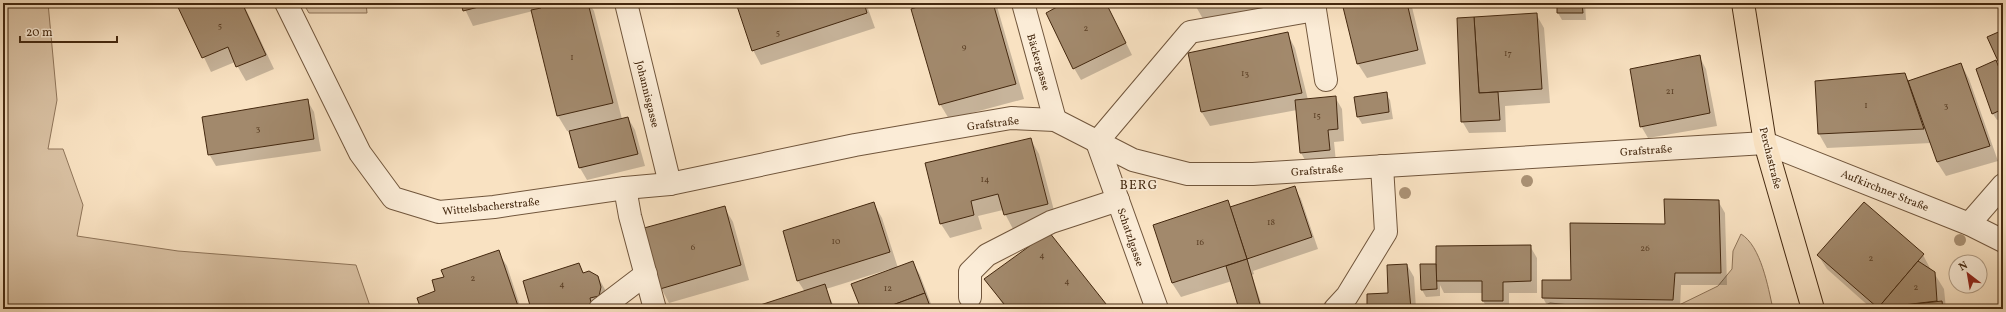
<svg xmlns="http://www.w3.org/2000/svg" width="2006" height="312" font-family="Vollkorn,serif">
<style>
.green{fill:#dac2a4;stroke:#8f755a}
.shadow{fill:#0003}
.building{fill:#a2896c;stroke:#44280f}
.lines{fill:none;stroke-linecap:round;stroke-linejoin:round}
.minor-casing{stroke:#71563c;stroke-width:24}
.major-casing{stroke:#44280f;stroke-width:24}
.minor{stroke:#fbecd7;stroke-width:22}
.major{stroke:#f9e2c2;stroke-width:22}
.tree{fill:#aa9174}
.labels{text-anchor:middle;stroke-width:3.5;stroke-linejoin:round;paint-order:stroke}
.number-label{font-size:9px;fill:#5c4026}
.street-label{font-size:11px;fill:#44280f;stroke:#fbecd7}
.quarter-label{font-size:13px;letter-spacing:1px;fill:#44280f;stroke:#fbecd7}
</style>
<rect width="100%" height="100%" fill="#f9e2c2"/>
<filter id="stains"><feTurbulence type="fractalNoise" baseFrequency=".005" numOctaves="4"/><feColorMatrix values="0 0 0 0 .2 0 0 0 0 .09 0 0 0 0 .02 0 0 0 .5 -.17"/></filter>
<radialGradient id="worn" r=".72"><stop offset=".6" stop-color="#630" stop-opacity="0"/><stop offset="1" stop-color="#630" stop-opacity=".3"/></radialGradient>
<g class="green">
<polygon points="3,3 48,3 57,100 48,149 63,149 83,205 77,236 178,251 356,265 371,309 3,309"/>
<polygon points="303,3 366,3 367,13 309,13"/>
<path d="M1741,234c20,12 27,53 32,75h-150l54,-3 41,-20 14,-17 1,-18z"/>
<polygon points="1550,303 1610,309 1538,309"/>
</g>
<g class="shadow">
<polygon points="178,3 243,3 274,69 246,81 235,62 211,72"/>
<polygon points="462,3 589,3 594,11 622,119 628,118 635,130 645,166 587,180 580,168 569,131 567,131 558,116 533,11 473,26"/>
<polygon points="737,3 866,3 875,28 761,65 753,50"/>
<polygon points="933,3 996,3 1024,99 949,119 940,104"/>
<polygon points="1055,3 1106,3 1132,55 1081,80 1074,68"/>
<polygon points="1194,3 1296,3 1203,19"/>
<polygon points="1344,3 1411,3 1426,64 1367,78 1358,64"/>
<polygon points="1558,3 1585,3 1586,20 1562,20 1558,13"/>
<polygon points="1536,14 1544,28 1550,103 1505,106 1506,132 1469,133 1462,121 1458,19"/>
<polygon points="1287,33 1295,48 1308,100 1335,97 1342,109 1344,141 1334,142 1336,162 1308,165 1301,153 1297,110 1210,126 1201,111"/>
<polygon points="1699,56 1706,69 1717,126 1648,138 1641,126"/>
<polygon points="1995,62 2003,77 2003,118 1997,120 1993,114"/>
<polygon points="1961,64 1969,79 1998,161 1946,176 1937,162 1931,143 1827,148 1819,134 1904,74 1909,82"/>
<polygon points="1386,94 1390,100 1393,119 1362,124 1358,117"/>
<polygon points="307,100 314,112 321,151 216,166 209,154"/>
<polygon points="1031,140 1039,154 1056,218 1013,229 1003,210 978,216 982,229 950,238 941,224 926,164"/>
<polygon points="1294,187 1301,199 1318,249 1253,271 1254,274 1252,275 1263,309 1240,309 1232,281 1181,297 1172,283 1228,202 1231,208"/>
<polygon points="1718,201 1725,213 1727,285 1681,285 1680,309 1549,309 1543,298 1666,225"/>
<polygon points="1864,203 1923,255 1931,270 1934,273 1944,289 1946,309 1872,309 1827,269 1818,255"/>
<polygon points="874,204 882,218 898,268 913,263 920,275 933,309 862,309 890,271 890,269 826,289 835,309 751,309 805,292 798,281 784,231"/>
<polygon points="724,207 733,222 749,280 669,303 661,288"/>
<polygon points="1530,246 1537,258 1537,293 1509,293 1509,309 1488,309 1483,301 1483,293 1444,293 1440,285 1440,296 1426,297 1422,290 1436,265"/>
<polygon points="498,252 507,266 521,309 422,309 436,292 445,277"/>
<polygon points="579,265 584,273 598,277 607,293 608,309 532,309"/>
<polygon points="1407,265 1414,277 1416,309 1368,309 1389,294"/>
<polygon points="986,279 1109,309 1006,309"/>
</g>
<g class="building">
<polygon points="176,3 242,3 266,55 236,67 228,47 202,58"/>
<polygon points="461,3 494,3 463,11"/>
<polygon points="539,3 588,3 613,103 557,116 531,10 541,8"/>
<polygon points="736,3 864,3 867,13 752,51"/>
<polygon points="930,3 993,3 1016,84 939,105 911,9"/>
<polygon points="1054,3 1064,3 1056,7"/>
<polygon points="1064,3 1106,3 1126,43 1073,69 1046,13"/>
<polygon points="1193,3 1213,3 1194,5"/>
<polygon points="1342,3 1407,3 1418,50 1357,64"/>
<polygon points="1557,3 1582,3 1583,13 1557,13"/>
<polygon points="1537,13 1542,89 1479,93 1474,17"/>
<polygon points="1474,17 1479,93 1498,92 1500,120 1461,122 1457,18"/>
<polygon points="2003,30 2003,72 1987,37"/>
<polygon points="1288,32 1302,93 1201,112 1188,53"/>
<polygon points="1700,55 1710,113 1640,127 1630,69"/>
<polygon points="1996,60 2003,78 2003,109 1992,114 1976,69"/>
<polygon points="1961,63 1990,146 1937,162 1908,81"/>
<polygon points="1905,73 1924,129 1818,134 1815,81"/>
<polygon points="1387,92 1389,112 1357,117 1354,97"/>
<polygon points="1336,96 1338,129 1328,130 1330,150 1300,153 1295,100"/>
<polygon points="308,99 314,139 208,155 202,117"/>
<polygon points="628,117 638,154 579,168 569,131"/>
<polygon points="1031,138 1048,204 1004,215 998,194 971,201 974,215 940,224 925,163"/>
<polygon points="1295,186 1312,237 1247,259 1230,207"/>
<polygon points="1664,199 1719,200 1721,273 1675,273 1673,300 1542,298 1542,280 1571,280 1570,223 1665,224"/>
<polygon points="1228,200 1247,259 1172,283 1153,225"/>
<polygon points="874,202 890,252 797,281 783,231"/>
<polygon points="1864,202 1924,254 1878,308 1817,255"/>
<polygon points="725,206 741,265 660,289 644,228"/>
<polygon points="1049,232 1110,309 1008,309 984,279"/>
<polygon points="1531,245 1531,281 1503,282 1503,301 1482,301 1482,281 1436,281 1436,246"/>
<polygon points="499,250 519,309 421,309 417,298 435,291 432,280 444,277 441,270"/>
<polygon points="1247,259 1261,308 1259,309 1239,309 1226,266"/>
<polygon points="913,261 925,293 882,309 861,309 851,284"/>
<polygon points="1918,261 1935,272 1937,301 1878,308"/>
<polygon points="579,263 583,273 589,271 598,276 601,287 599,296 590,298 592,307 585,309 531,309 523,281"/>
<polygon points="1407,264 1411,309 1367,309 1367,294 1388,293 1387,265"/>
<polygon points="1420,264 1436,264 1437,289 1421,290"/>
<polygon points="825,284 833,309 748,309"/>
<polygon points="925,293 931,309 882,309"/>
<polygon points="1942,301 1943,309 1878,309 1878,308"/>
</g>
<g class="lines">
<defs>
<g id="minor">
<polyline points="286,3 360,153 393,198 439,212 494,207 625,188 670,184 855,145 1011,118 1055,120 1133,160 1188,174 1253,174 1765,143 1969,224 2003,241"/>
<polyline points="626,3 670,184"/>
<polyline points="1023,3 1055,120"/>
<polyline points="1315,10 1326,80"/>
<polyline points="625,188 630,216 655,309"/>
<polyline points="1969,224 2003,185"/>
<polyline points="970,297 970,272 987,255 1051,222 1118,200"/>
<polyline points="600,309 646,274"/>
<polyline points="1157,309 1097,142 1190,32 1315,10 1314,3"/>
<polyline points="1335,309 1347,296 1386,232 1382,166"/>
</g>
<polyline id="major" points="1743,3 1765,143 1813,309"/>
</defs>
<use href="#minor" class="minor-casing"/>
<use href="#major" class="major-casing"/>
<use href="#minor" class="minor"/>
<use href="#major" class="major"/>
</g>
<g class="tree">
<circle cx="1527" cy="181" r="6"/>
<circle cx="1405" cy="193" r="6"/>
<circle cx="1960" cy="240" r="6"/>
</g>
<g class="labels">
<g class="number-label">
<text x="220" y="28">5</text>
<text x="1086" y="31">2</text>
<text x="778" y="35">5</text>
<text x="964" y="50">9</text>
<text x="1508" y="56">17</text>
<text x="572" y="60">1</text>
<text x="1245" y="76">13</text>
<text x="1670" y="94">21</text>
<text x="1866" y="108">1</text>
<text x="1946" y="108">3</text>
<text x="1317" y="118">15</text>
<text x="258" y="131">3</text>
<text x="985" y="182">14</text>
<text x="1271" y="225">18</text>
<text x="836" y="244">10</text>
<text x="1200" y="245">16</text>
<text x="693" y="250">6</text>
<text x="1645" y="251">26</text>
<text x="1042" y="258">4</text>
<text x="1871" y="261">2</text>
<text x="473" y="281">2</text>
<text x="1067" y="284">4</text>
<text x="562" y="287">4</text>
<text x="1916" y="290">2</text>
<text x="888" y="291">12</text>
</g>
<g class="street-label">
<text transform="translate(1039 62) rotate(74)" y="4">Bäckergasse</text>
<text transform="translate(648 94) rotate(76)" y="4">Johannisgasse</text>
<text transform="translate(993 123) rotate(-7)" y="4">Grafstraße</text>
<text transform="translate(1646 150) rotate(-4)" y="4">Grafstraße</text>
<text transform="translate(1771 158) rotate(76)" y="4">Perchastraße</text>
<text transform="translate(1317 170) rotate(-4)" y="4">Grafstraße</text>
<text transform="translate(1885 190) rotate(22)" y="4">Aufkirchner Straße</text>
<text transform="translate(491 206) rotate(-6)" y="4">Wittelsbacherstraße</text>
<text transform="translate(1131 237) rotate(71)" y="4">Schatzlgasse</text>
</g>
<g class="quarter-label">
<text x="1139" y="189">BERG</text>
</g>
</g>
<rect width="2006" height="312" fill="none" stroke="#f9e2c2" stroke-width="16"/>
<rect x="4" y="4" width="1998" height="304" fill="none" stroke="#44280f" stroke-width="2"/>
<rect x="8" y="8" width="1990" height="296" fill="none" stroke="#44280f"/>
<g transform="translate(1968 274) rotate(329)"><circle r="19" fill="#fbecd7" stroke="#b29e87"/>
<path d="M0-3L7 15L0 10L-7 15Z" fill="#8f2418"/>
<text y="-6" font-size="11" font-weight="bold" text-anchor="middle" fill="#44280f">N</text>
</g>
<path d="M20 36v6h97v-6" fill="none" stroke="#44280f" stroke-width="2"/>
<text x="26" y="36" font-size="12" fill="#44280f" stroke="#fbecd7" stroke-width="3" paint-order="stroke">20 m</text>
<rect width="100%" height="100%" filter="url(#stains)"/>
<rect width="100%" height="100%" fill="url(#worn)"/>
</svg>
